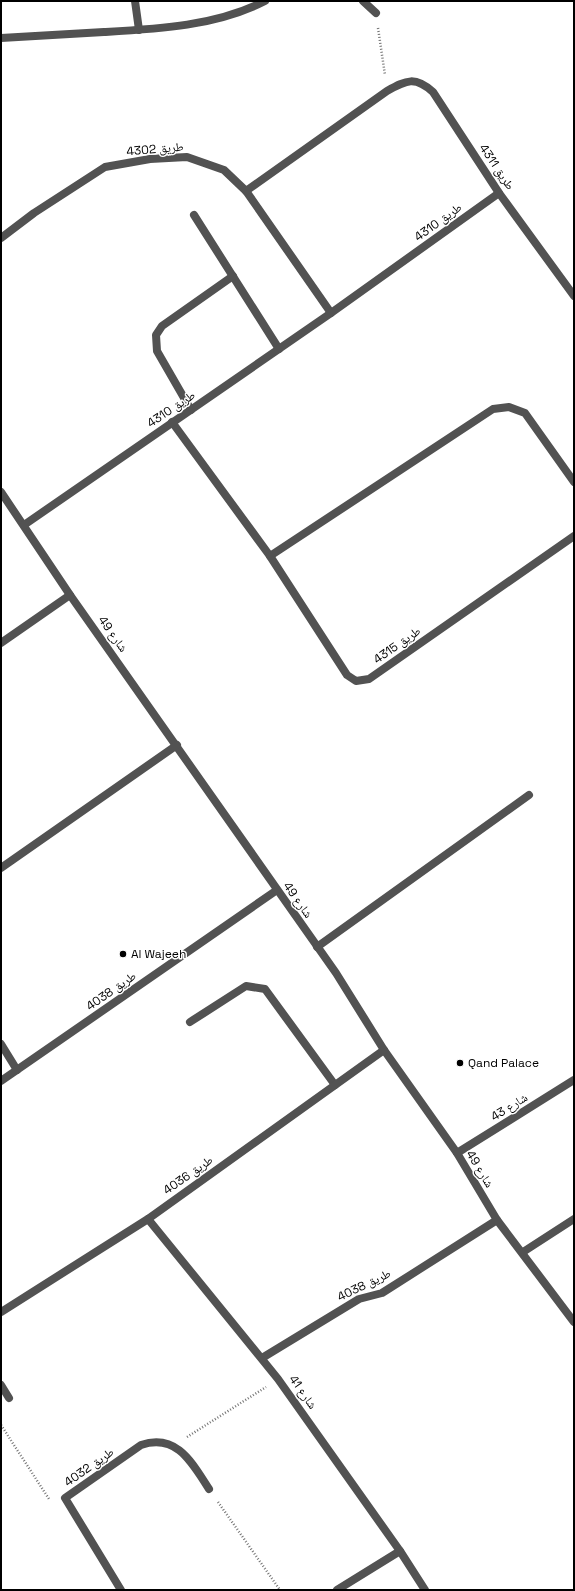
<svg xmlns="http://www.w3.org/2000/svg" width="575" height="1591" font-family="'Space Grotesk','Noto Naskh Arabic',sans-serif">
<style>
.lines{fill:none;stroke-linecap:round;stroke-linejoin:round}
.path{stroke:#747474;stroke-width:2.5;stroke-dasharray:1 2;stroke-linecap:butt}
.service{stroke:#525252;stroke-width:8}
.minor{stroke:#525252;stroke-width:8}
.poi-dot{fill:#000;stroke:#fff;stroke-width:1.5}
.labels{text-anchor:middle;stroke-width:3;stroke-linejoin:round;paint-order:stroke}
.street-label{font-size:12px;fill:#000;stroke:#fff}
.poi-label{font-size:12px;fill:#000;stroke:#fff;text-anchor:start}
</style>
<rect width="100%" height="100%" fill="#fff"/>
<g class="lines">
<g class="path">
<polyline points="378,28 385,75"/>
<polyline points="1,1425 49,1499"/>
<polyline points="187,1437 266,1387"/>
<polyline points="218,1502 280,1590"/>
</g>
<g class="service">
<polyline points="194,215 279,349"/>
<polyline points="191,410 157,351 156,335 162,326 233,276"/>
<polyline points="190,1022 246,986 265,989 335,1085"/>
</g>
<g class="minor">
<polyline points="135,1 139,30"/>
<polyline points="363,1 376,13"/>
<path d="M1,38c34,-2 69,-4 103,-6 54,-3 112,-6 161,-31"/>
<polyline points="246,191 331,313"/>
<path d="M1,238l33,-25 71,-46 45,-8 37,-2 37,13 22,21 141,-100c20,-11 28,-15 46,1l66,101 75,103"/>
<polyline points="172,422 270,556 347,675 356,681 369,679 574,536"/>
<polyline points="1,492 70,595 336,973 384,1050 457,1153 497,1220 574,1322"/>
<polyline points="24,525 331,313 499,193"/>
<polyline points="270,556 493,409 509,407 525,413 574,482"/>
<polyline points="1,643 70,595"/>
<polyline points="1,868 177,745"/>
<polyline points="317,947 529,795"/>
<polyline points="1,1044 17,1070"/>
<polyline points="1,1081 277,890"/>
<polyline points="457,1153 574,1080"/>
<polyline points="148,1219 278,1379 400,1551 425,1590"/>
<polyline points="523,1252 574,1219"/>
<polyline points="1,1312 148,1219 384,1050"/>
<polyline points="262,1358 359,1299 382,1293 497,1220"/>
<polyline points="1,1385 9,1398"/>
<path d="M121,1590l-56,-92 76,-53c36,-12 51,18 68,44"/>
<polyline points="337,1590 400,1551"/>
</g>
</g>
<g class="poi-dot">
<circle cx="123" cy="954" r="4"/>
<circle cx="460" cy="1063" r="4"/>
</g>
<g class="labels">
<g class="street-label">
<text transform="translate(155 149) rotate(-5)" y="4">طريق 4302</text>
<text transform="translate(497 167) rotate(56)" y="4">طريق 4311</text>
<text transform="translate(438 222) rotate(-36)" y="4">طريق 4310</text>
<text transform="translate(171 409) rotate(-34)" y="4">طريق 4310</text>
<text transform="translate(113 634) rotate(55)" y="4">شارع 49</text>
<text transform="translate(397 645) rotate(-35)" y="4">طريق 4315</text>
<text transform="translate(298 900) rotate(55)" y="4">شارع 49</text>
<text transform="translate(111 991) rotate(-35)" y="4">طريق 4038</text>
<text transform="translate(509 1107) rotate(-32)" y="4">شارع 43</text>
<text transform="translate(480 1169) rotate(59)" y="4">شارع 49</text>
<text transform="translate(188 1175) rotate(-35)" y="4">طريق 4036</text>
<text transform="translate(364 1285) rotate(-26)" y="4">طريق 4038</text>
<text transform="translate(303 1392) rotate(55)" y="4">شارع 41</text>
<text transform="translate(89 1467) rotate(-35)" y="4">طريق 4032</text>
</g>
<g class="poi-label">
<text x="131" y="958">Al Wajeeh</text>
<text x="468" y="1067">Qand Palace</text>
</g>
</g>
<rect width="575" height="1591" fill="none" stroke="#000000" stroke-width="4"/>
</svg>
